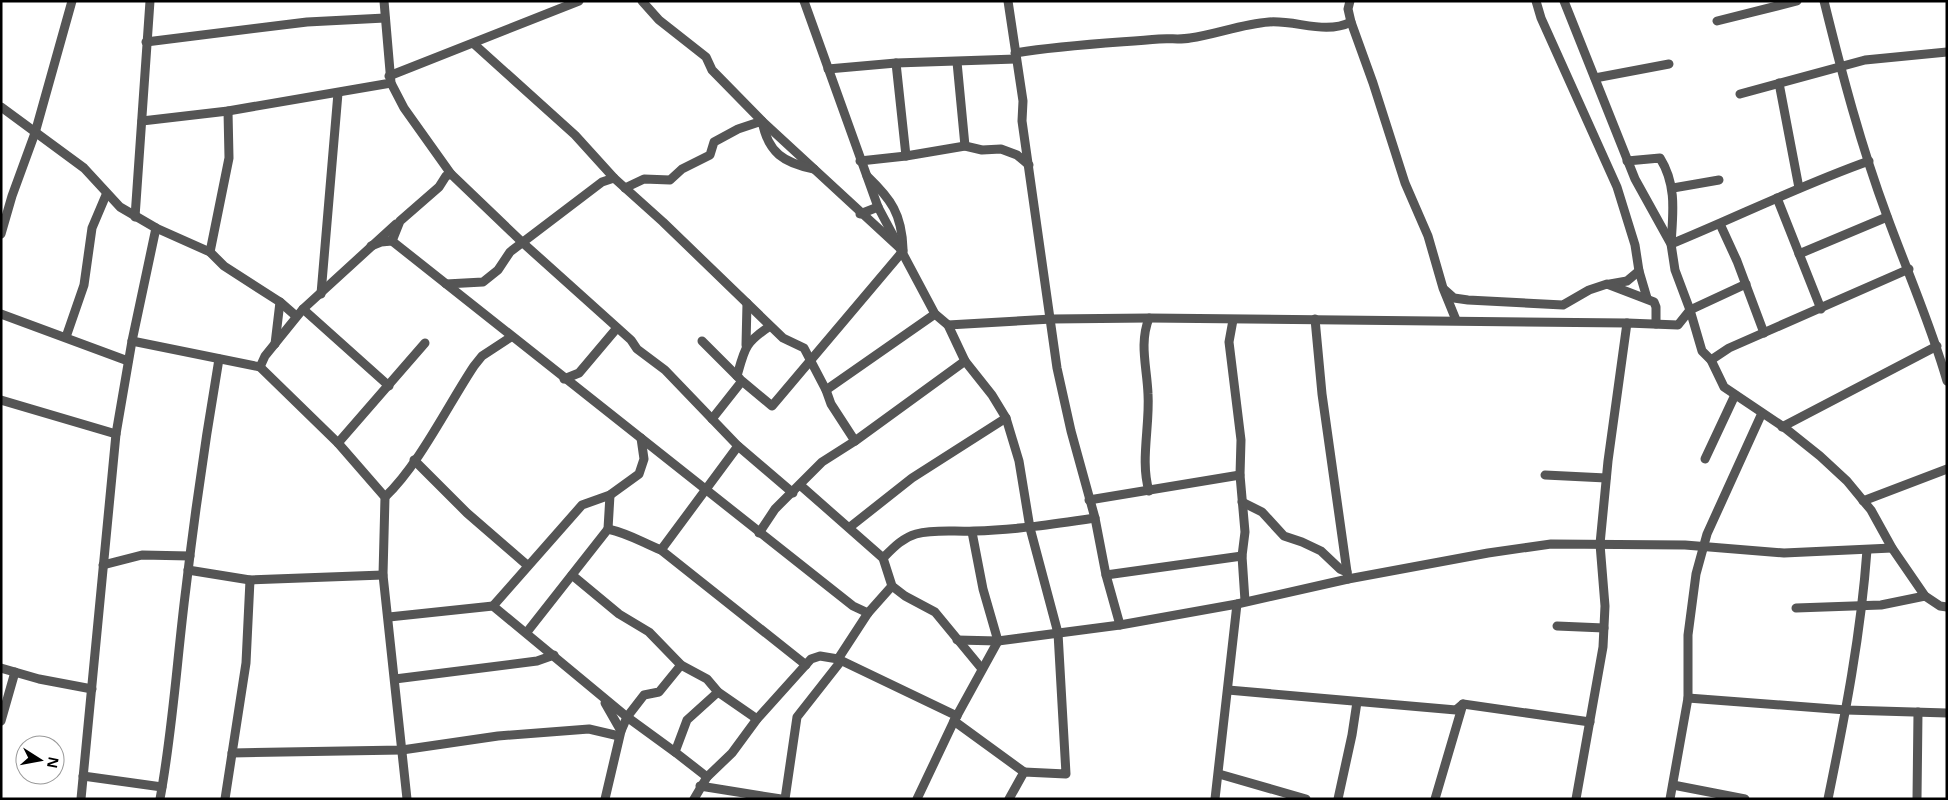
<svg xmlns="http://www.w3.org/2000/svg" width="1948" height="800" font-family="'Noto Sans',sans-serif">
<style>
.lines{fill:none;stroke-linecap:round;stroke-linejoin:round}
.street{stroke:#555;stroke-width:9}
</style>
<rect width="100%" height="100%" fill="#fff"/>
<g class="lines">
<g class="street">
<polyline points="384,1 391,83 404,108 451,174"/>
<polyline points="642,1 659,20 706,57 712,70 762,121 903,251 772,406 742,381 712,419"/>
<polyline points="804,1 878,207 935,314 948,325 965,361 992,395 1006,418 1019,461 1030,528 1058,633 1066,774 1024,772 1009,799"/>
<polyline points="1008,1 1023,101 1022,121 1057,368 1071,431 1095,518 1106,575 1120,625"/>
<polyline points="1350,1 1348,9 1351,22 1373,83 1405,183 1428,236 1443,288 1456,320"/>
<polyline points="1536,1 1541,18 1617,187 1635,245 1639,271 1647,298"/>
<polyline points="1564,1 1635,179 1671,244 1675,270 1690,310 1678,325 1627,323 1608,461 1600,544 1605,606 1603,647 1576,799"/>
<path d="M1824,1c18,73 37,145 63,215 20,55 44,109 60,165"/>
<polyline points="1717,21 1797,1"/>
<polyline points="146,42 307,22 385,18"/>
<polyline points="474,44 575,135 614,178 663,222 783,338 804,348 826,390 831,404 855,441 822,462 775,509 759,533"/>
<path d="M1015,53c48,-8 96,-10 144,-14 11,-1 21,1 31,-1 27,-4 52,-14 79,-16 28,-2 56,13 82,0"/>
<polyline points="957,62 965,146"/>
<polyline points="896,63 906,156"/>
<polyline points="828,69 896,63 1016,59"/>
<polyline points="389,76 579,1"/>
<polyline points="1595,78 1669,64"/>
<polyline points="1779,83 1799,188"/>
<polyline points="1740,94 1865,60 1947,52"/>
<polyline points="1,107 84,168 120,207 156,228 210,252 224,266 280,302 296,316"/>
<polyline points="142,121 228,111 391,83"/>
<polyline points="860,161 906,156 965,146 982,150 1001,149 1017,155 1029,165"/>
<path d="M1627,161l33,-3c17,27 13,55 11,86 66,-27 130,-59 198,-83"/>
<path d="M867,176c24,23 35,38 36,73"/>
<path d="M625,188l19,-9 26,1 12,-11 28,-14 4,-13 24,-13 24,-8c6,32 22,42 52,48"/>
<polyline points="1673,188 1719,180"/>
<polyline points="1777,198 1821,309"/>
<polyline points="860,214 878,207"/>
<polyline points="135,217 150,1"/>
<polyline points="1720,224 1737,261 1764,333"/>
<polyline points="1,234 12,196 35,133 72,1"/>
<polyline points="392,241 400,221 439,187 446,176 451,174 523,243 631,340 637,349 665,370 738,446 793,493"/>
<polyline points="371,246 381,242 392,241 853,606 868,613"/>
<polyline points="210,252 229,158 228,111"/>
<polyline points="1799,254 1887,217"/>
<polyline points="446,284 483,282 498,270 510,252 602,182 614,178"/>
<polyline points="1610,284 1627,281 1639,271"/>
<polyline points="1746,284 1690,310 1702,351 1711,360 1724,387 1785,428 1820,456 1847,481 1871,510 1892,548 1925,596 1940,606 1947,607"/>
<polyline points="1445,290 1454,298 1468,300 1563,305 1589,290 1607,284 1654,302 1656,307 1656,324"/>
<polyline points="321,294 338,93"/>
<polyline points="303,309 389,386"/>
<polyline points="1,314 128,361"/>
<path d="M1149,318c-10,26 -2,49 -1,76 2,32 -8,67 1,97"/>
<polyline points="1315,319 1322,394 1348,579"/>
<polyline points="1233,320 1229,342 1241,440 1240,475 1245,532 1242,556 1245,601"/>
<polyline points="948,325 1052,319 1149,318 1627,323"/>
<polyline points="66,337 84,285 92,228 106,195"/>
<polyline points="132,341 260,367 338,443 385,497 383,575 407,799"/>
<polyline points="702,341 740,379"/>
<polyline points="275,344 280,302"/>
<polyline points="746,345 747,303"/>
<polyline points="1711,360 1729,348 1909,269"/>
<polyline points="260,367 265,356 303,309 396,224"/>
<path d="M737,376c8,-29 8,-33 33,-50"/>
<polyline points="564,379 579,373 617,328"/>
<polyline points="826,390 935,314"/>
<polyline points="1,400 116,434"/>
<polyline points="1782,427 1937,346"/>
<polyline points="855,441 965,361"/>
<polyline points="338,443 425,343"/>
<polyline points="1705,459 1735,395"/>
<polyline points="414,460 467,513 527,565"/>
<polyline points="1545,475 1606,478"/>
<polyline points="800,485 883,558 892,586 905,596 935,612 982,669"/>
<path d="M385,497c34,-32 63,-92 89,-131l8,-10 29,-19"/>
<polyline points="1089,500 1240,475"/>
<polyline points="1863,501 1947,469"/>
<polyline points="1242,502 1262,512 1284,536 1302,542 1321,551 1340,569 1347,572"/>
<polyline points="850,527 912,478 1006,418"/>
<polyline points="608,529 610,495"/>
<polyline points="661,550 738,446"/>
<path d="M883,558c10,-10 19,-20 33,-24 19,-5 39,-2 58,-3 41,-1 81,-7 121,-13"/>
<polyline points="103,565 142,555 190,556"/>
<polyline points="188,570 250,580 383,575"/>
<polyline points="572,575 619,614 649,632 681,665 707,679 718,692 757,719"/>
<polyline points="1106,575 1242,556"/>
<polyline points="493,606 582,505 610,495 639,474 644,459 641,438"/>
<polyline points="1796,608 1881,605 1925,596"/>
<polyline points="389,617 493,606 627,717 675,752"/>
<polyline points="1557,626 1604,628"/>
<path d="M527,632l81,-103c22,5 33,13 53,21l145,115"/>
<polyline points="957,640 998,641 1120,625 1237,604 1348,579 1488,553 1551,544 1685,545 1784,553 1892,548"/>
<polyline points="838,659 868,613 892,586"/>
<polyline points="1,668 39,679 92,689"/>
<polyline points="395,679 537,661 554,655"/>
<polyline points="1228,690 1456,710 1463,704 1590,722"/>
<polyline points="1688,698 1846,710 1947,713"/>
<polyline points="605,703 621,731"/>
<polyline points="1,721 15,672"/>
<polyline points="954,721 1024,772"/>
<polyline points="232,753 402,750 498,736 589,729 619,736"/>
<polyline points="1219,774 1306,799"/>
<polyline points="83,776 162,787"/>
<polyline points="707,777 675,752 687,720 718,692"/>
<polyline points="1673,785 1745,799"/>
<polyline points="700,786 781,799"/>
<polyline points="81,799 116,434 132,341 156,228"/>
<path d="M160,799c13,-70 17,-141 26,-211 9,-77 20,-153 33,-229"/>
<polyline points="225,799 246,663 250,580"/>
<polyline points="605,799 621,731 627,717 644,695 659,692 681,665"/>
<polyline points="694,799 707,777 732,753 757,719 811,659 820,656 838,659 957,716"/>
<polyline points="785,799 797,717 841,661"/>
<polyline points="917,799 954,721 998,641 983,589 972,532"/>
<polyline points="1215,799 1237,604"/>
<polyline points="1338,799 1352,735 1357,702"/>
<polyline points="1435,799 1463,704"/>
<polyline points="1670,799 1688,698 1688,635 1696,574 1707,534 1762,413"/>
<path d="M1828,799c17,-83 33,-165 39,-249"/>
<polyline points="1917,799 1918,712"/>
</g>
</g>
<rect width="1948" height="800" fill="none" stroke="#000000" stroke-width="5"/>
<g transform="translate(40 760) rotate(101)"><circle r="24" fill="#ffffff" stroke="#999999"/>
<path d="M0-4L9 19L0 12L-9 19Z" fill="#000000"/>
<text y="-8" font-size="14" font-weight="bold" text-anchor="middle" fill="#000000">N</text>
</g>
</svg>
